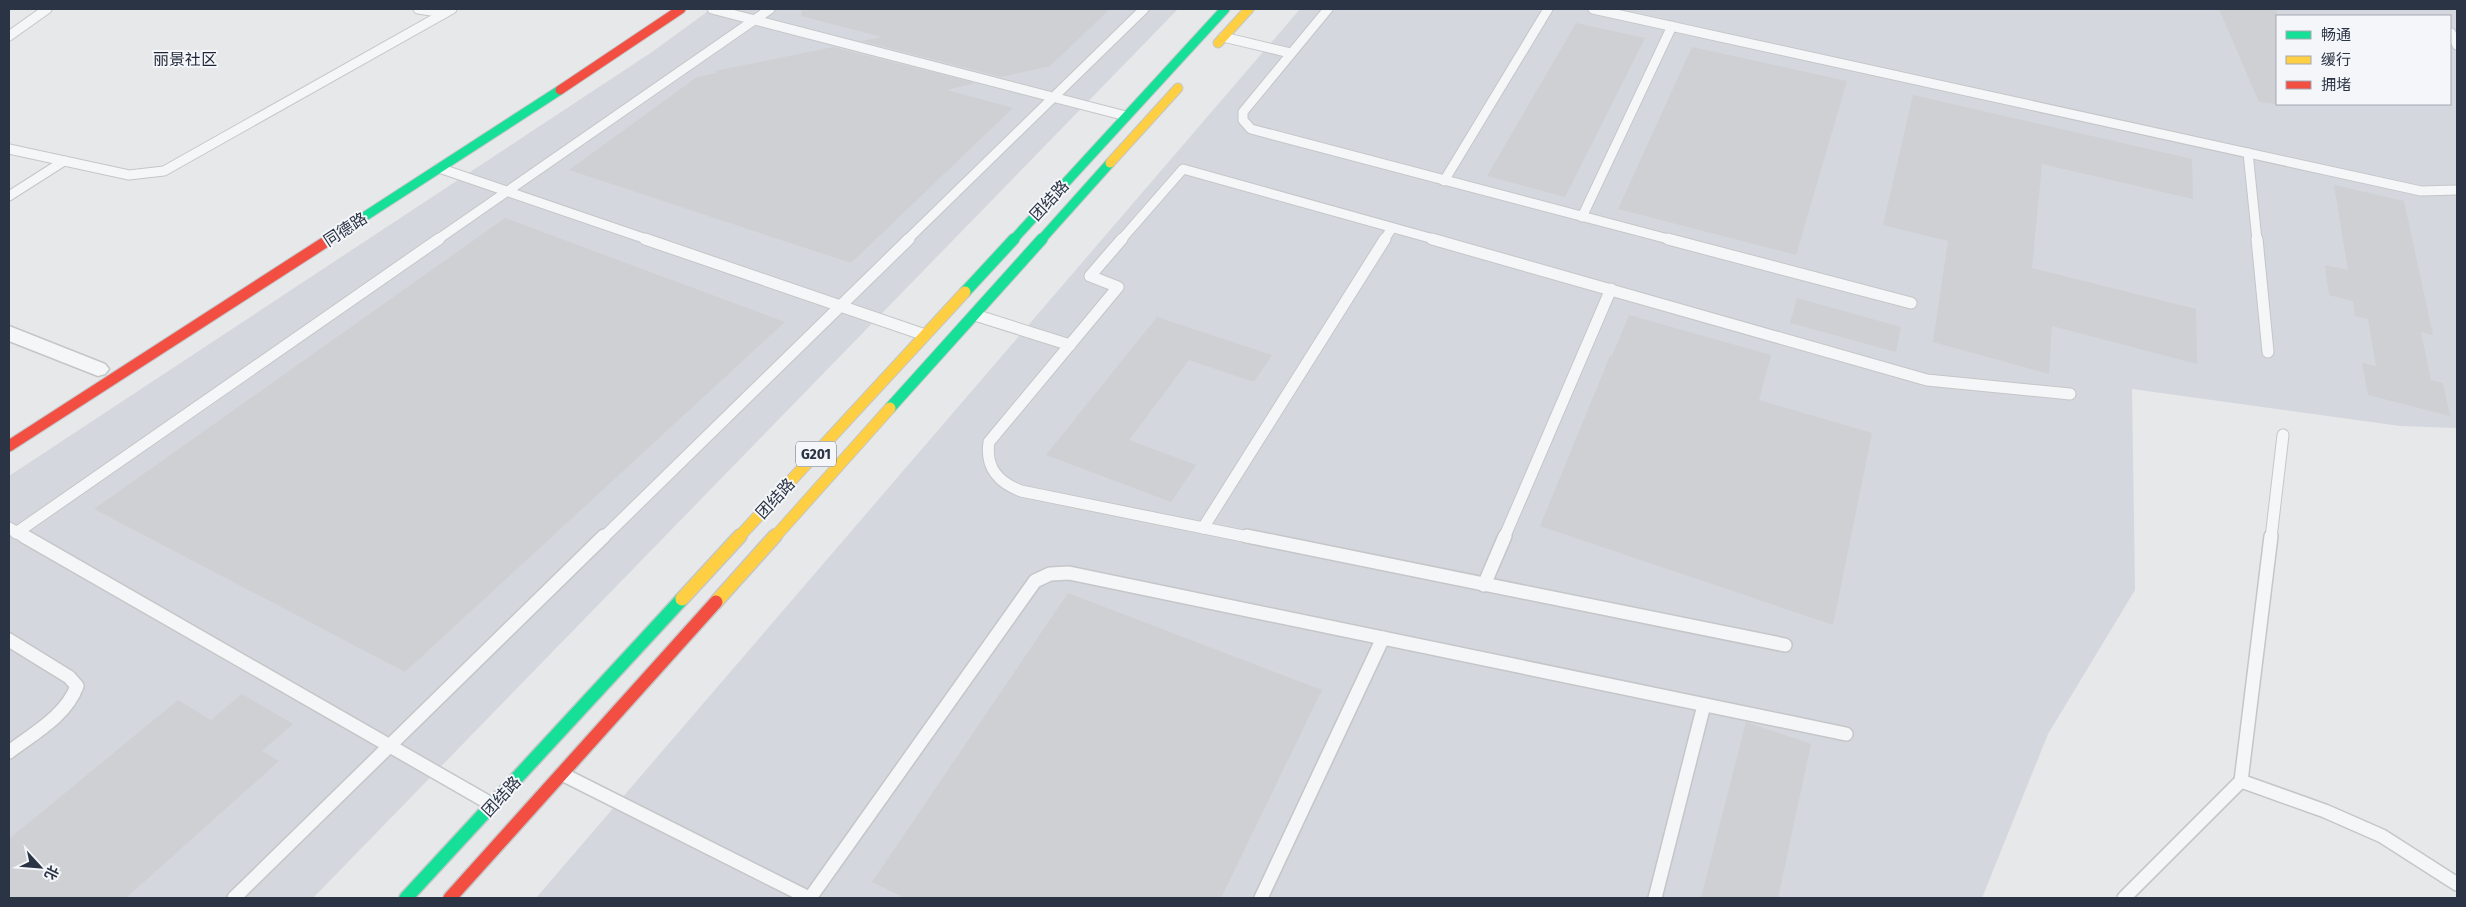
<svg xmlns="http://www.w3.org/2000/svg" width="2466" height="907" font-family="'Fira Sans Condensed','Noto Sans SC',sans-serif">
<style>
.built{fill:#d4d7dd;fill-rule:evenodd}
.building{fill:#ced0d3}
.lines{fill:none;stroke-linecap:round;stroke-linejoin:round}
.lane-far2-casing{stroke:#c4c6c8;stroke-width:11}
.lane-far1-casing{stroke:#c4c6c8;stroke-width:13}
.lane-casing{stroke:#c4c6c8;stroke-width:16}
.street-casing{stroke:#c4c6c8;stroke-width:3}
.fast-far2-casing{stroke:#c4c6c8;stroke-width:11}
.fast-far1-casing{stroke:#c4c6c8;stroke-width:13}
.fast-casing{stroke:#c4c6c8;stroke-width:16}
.slow-far2-casing{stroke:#c4c6c8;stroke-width:11}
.slow-far1-casing{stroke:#c4c6c8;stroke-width:13}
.slow-casing{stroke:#c4c6c8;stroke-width:16}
.jam-far2-casing{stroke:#c4c6c8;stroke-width:11}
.jam-far1-casing{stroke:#c4c6c8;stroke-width:13}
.jam-casing{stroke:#c4c6c8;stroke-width:16}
.lane-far2{stroke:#f5f6f7;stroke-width:9}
.lane-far1{stroke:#f5f6f7;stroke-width:11}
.lane{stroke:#f5f6f7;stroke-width:13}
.street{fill:#f5f6f7;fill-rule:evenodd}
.fast-far2{stroke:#16e098;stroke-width:9}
.fast-far1{stroke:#16e098;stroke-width:11}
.fast{stroke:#16e098;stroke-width:13}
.slow-far2{stroke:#ffcf43;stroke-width:9}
.slow-far1{stroke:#ffcf43;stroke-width:11}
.slow{stroke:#ffcf43;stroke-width:13}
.jam-far2{stroke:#f24e42;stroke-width:9}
.jam-far1{stroke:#f24e42;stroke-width:11}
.jam{stroke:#f24e42;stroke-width:13}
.labels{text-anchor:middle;stroke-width:4;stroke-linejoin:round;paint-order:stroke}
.shield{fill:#f4f6f9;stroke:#676e7b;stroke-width:1}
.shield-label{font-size:15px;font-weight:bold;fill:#2b3445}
.far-quarter-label{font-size:16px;fill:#1d2536;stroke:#f4f6f9}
.street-label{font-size:16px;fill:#2b3445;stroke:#f4f6f9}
</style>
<rect width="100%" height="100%" fill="#e6e8ea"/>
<g class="built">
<polygon points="711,9 1178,9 313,898 9,898 9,476 652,52"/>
<path d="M1300,9h1157v419l-57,-2 -268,-37 3,201 -87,144 -66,164h-1446zM2277,16h173v88h-173z"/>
</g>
<g class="building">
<polygon points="802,9 1110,9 1050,66 1001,77 861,41 882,37 801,16"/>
<polygon points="2219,9 2277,9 2277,104 2259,102"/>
<polygon points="1576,23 1645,38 1565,197 1487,176"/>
<polygon points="833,47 975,83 947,90 1013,108 851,263 569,170 697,77 716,73 715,71"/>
<polygon points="1692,47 1847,81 1796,255 1618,209"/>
<polygon points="1913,95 2192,159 2193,199 2042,164 2032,268 2196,309 2197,364 2052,326 2049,374 1933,342 1948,241 1883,225"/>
<polygon points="2334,185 2404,201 2433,335 2421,332 2431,380 2443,383 2450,416 2368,395 2362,363 2376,366 2368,319 2355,316 2353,301 2329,295 2325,265 2348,270"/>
<polygon points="505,218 785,322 405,672 94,509"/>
<polygon points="1797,298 1901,327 1896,352 1790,323"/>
<polygon points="1629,315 1771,355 1759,400 1872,433 1833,625 1540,526 1610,356 1612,356"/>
<polygon points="1157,317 1272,355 1254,382 1189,360 1129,440 1196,465 1171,502 1046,455"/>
<polygon points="1068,593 1322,690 1221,898 905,898 872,882"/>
<polygon points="242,694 293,724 262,751 279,761 126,898 9,898 9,839 178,700 211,720"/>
<polygon points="1746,722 1811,744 1778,898 1701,898"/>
</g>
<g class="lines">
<defs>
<g id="lane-far2">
<polyline points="418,9 444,13"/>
<polyline points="712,9 1126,116"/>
<polyline points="1328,9 1243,112 1243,120 1251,129 1672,240"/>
<polyline points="1593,9 2421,191 2457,190"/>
<polyline points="2451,33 2457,45"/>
<polyline points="9,36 47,9"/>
<polyline points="1223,37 1290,53"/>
<polyline points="9,149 129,175 164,171 452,9"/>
<polyline points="2248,153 2257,240"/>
<polyline points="439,168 649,240"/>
<polyline points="1444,181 1548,9"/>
<polyline points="9,196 64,161"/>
<polyline points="1582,217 1672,26"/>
<polyline points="437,240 770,9"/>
<polyline points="907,240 1144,9"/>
<polyline points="1121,240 1183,169 1437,240"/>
<polyline points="1384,240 1392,228"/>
</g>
<g id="lane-far1">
<polyline points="645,239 925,335"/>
<path d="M1122,239l-32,37 28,11 -129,155c-4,26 9,40 32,49l232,47"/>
<polyline points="1432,239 1927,380 2070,394"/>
<polyline points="1668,239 1911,303"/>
<polyline points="2257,239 2268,352"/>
<polyline points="975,315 1070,345"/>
<polyline points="9,528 26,538"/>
<polyline points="1203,528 1385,239"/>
<polyline points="16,533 439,239"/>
<polyline points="603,538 909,239"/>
<polyline points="1504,538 1611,289"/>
<polyline points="2271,538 2283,435"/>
</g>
<g id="lane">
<polyline points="24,536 491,804"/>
<polyline points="1247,536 1785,645"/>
<polyline points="1484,585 1505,536"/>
<path d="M9,640l60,37 8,9c-11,30 -43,47 -68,66"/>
<polyline points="562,774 809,898"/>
<polyline points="2241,781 2325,811 2382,836 2457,884"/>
<polyline points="234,898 604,536"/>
<polyline points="810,898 1035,581 1050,574 1069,573 1846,734"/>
<polyline points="1261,898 1383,638"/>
<polyline points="1655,898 1704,705"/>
<polyline points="2124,898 2241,781 2271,536"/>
</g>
<polygon id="street" points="9,326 105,364 109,369 105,374 98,376 9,341"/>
<g id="fast-far2">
<polyline points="353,224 560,90"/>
<polyline points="1013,240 1225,9"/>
<polyline points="1041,240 1110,163"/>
</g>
<g id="fast-far1">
<polyline points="965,292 1014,239"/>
<polyline points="890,408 1042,239"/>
</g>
<polyline id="fast" points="406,898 682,599"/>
<g id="slow-far2">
<polyline points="1218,43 1249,9"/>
<polyline points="1110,163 1178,88"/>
</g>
<g id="slow-far1">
<polyline points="738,538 965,292"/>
<polyline points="774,538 890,408"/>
</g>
<g id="slow">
<polyline points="682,599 740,536"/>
<polyline points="716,602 775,536"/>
</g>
<g id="jam-far2">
<polyline points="560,90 681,9"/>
<polyline points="328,240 353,224"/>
</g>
<polyline id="jam-far1" points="9,446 330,239"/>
<polyline id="jam" points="450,898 716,602"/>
</defs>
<use href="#lane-far2" class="lane-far2-casing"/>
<use href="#lane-far1" class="lane-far1-casing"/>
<use href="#lane" class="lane-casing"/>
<use href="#street" class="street-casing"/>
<use href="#fast-far2" class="fast-far2-casing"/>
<use href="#fast-far1" class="fast-far1-casing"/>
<use href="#fast" class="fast-casing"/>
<use href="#slow-far2" class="slow-far2-casing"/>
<use href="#slow-far1" class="slow-far1-casing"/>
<use href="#slow" class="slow-casing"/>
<use href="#jam-far2" class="jam-far2-casing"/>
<use href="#jam-far1" class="jam-far1-casing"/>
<use href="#jam" class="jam-casing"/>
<use href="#lane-far2" class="lane-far2"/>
<use href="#lane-far1" class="lane-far1"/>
<use href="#lane" class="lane"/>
<use href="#street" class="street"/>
<use href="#fast-far2" class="fast-far2"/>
<use href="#fast-far1" class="fast-far1"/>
<use href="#fast" class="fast"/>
<use href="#slow-far2" class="slow-far2"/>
<use href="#slow-far1" class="slow-far1"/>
<use href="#slow" class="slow"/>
<use href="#jam-far2" class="jam-far2"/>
<use href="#jam-far1" class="jam-far1"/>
<use href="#jam" class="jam"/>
</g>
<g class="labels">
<rect class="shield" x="796" y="441.5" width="40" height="25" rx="4"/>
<g class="shield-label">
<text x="816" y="459">G201</text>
</g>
<g class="far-quarter-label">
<text x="185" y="65">丽景社区</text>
</g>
<g class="street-label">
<text transform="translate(1049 200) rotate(-47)" y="6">团结路</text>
<text transform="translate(345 229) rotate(-33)" y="6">同德路</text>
<text transform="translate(775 498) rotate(-47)" y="6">团结路</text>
<text transform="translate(501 796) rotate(-47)" y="6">团结路</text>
</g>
</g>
<rect width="2466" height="907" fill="none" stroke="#2b3445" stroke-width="20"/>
<rect x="2276" y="15" width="175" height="90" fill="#f4f6f9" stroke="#a4a8b1"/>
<rect x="2286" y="31" width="25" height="8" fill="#16e098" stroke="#a4a8b1"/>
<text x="2321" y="40" font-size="15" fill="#2b3445">畅通</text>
<rect x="2286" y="56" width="25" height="8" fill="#ffcf43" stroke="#a4a8b1"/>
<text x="2321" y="65" font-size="15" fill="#2b3445">缓行</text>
<rect x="2286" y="81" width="25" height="8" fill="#f24e42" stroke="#a4a8b1"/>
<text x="2321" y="90" font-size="15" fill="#2b3445">拥堵</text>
<g transform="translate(40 867) rotate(116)" stroke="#f4f6f9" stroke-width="4" paint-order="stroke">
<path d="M0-4L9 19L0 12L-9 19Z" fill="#2b3445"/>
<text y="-8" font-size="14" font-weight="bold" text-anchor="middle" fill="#2b3445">北</text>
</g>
</svg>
